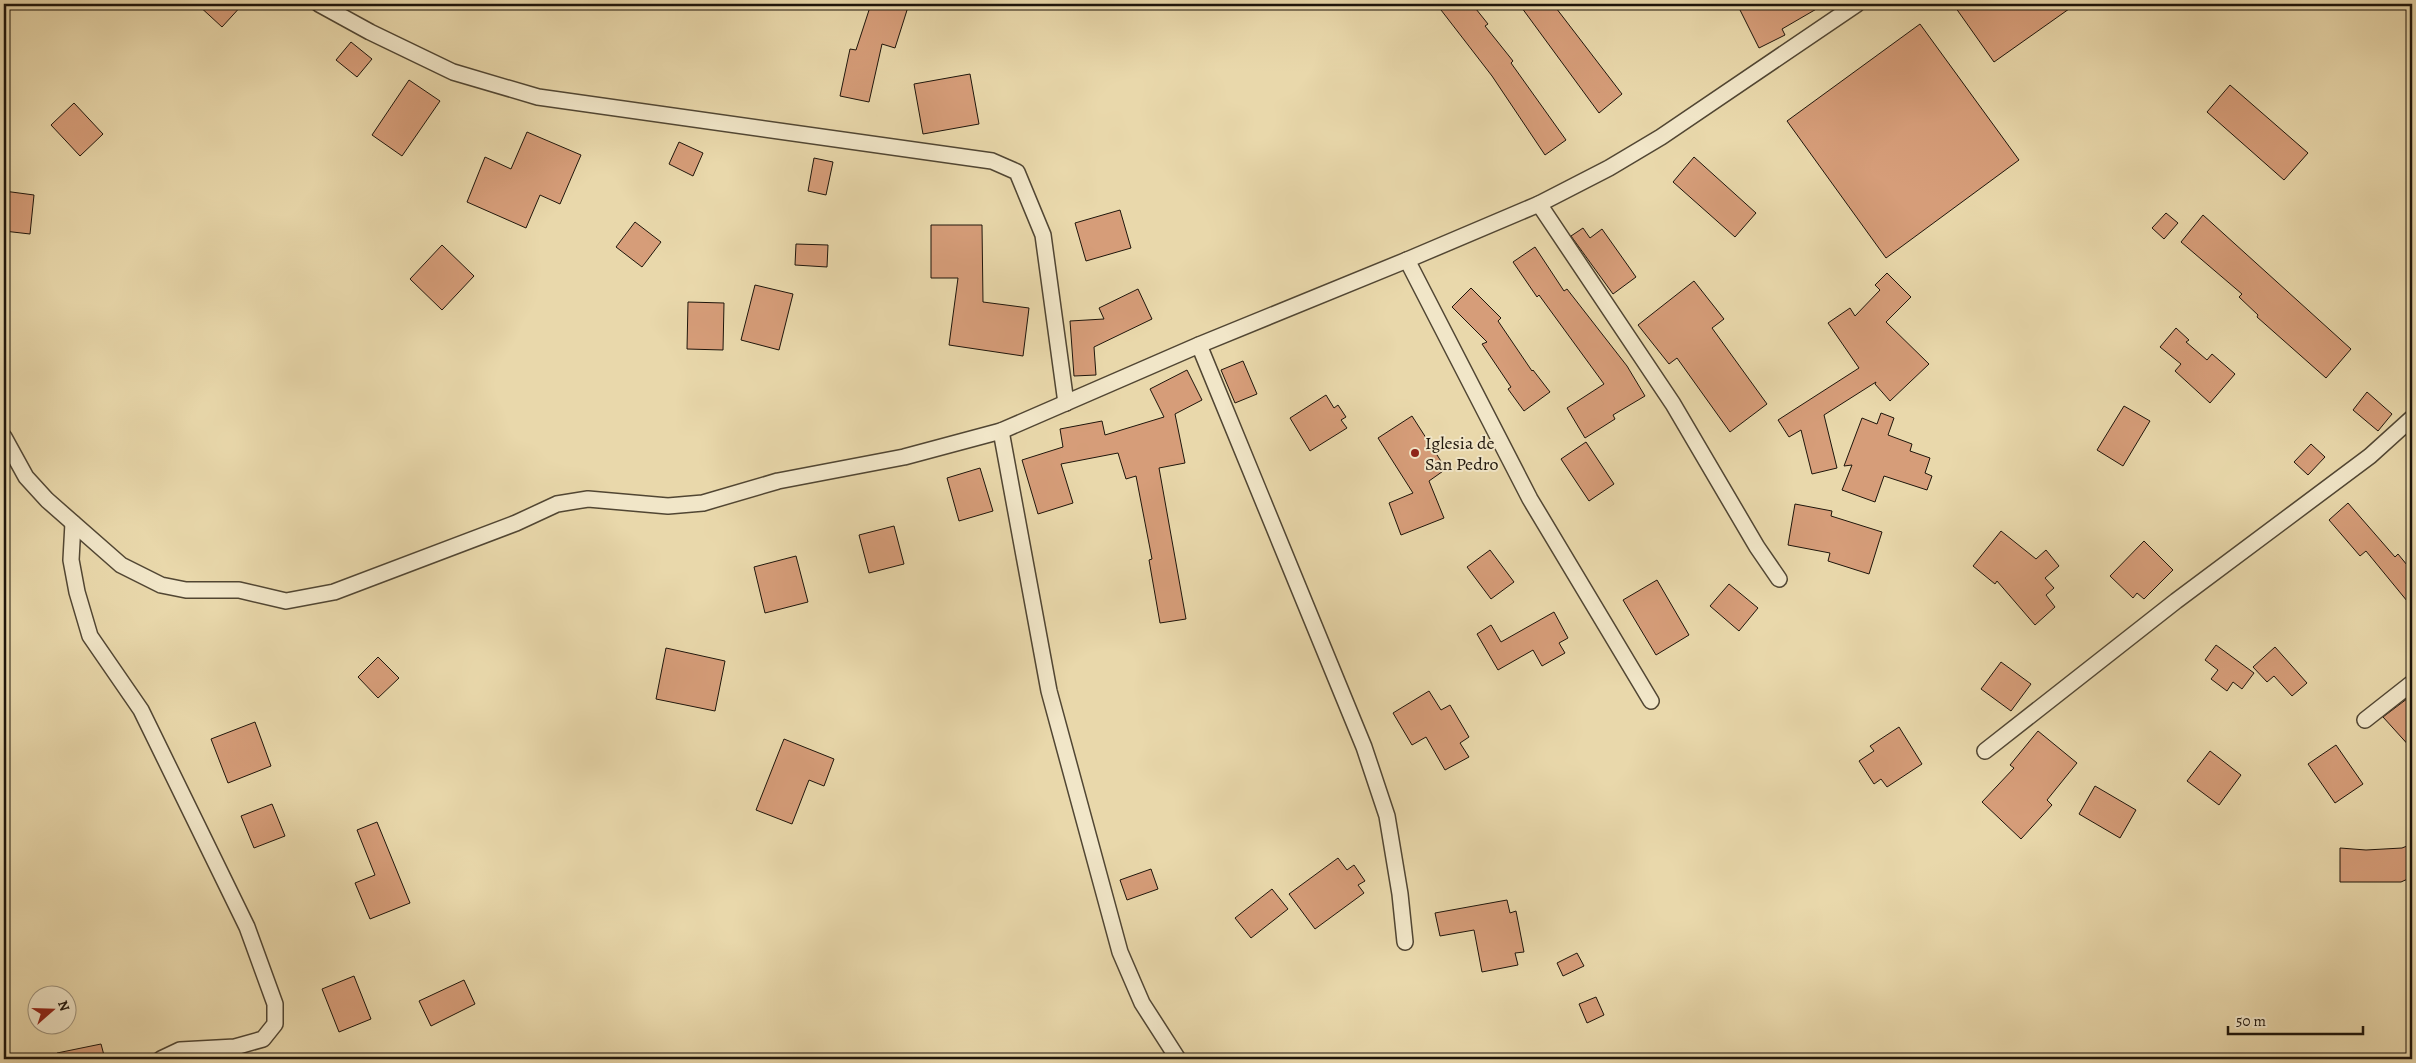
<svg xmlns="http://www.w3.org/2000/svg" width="2416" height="1063" font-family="Alegreya,serif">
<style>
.building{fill:#d69d79;stroke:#1e150b}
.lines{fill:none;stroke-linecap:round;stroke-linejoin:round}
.minor-casing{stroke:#514633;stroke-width:18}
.minor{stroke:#f1e6c8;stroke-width:15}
.poi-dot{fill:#8f2418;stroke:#f1e6c8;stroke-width:2}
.labels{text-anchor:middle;stroke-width:4;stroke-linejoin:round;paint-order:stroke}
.poi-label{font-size:18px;fill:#1e150b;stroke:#f1e6c8;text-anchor:start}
</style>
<rect width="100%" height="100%" fill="#e9d8ab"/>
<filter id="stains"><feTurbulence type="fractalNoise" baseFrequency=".004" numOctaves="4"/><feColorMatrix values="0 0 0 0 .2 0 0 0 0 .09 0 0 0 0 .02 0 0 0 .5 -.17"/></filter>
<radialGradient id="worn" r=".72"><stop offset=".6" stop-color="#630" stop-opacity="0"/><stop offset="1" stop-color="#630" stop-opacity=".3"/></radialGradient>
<g class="building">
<polygon points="197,4 243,4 222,27"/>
<polygon points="871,4 899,4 908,7 895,48 882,44 869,102 840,96 850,49 856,50"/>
<polygon points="1449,4 1472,4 1488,24 1485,26 1513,61 1511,63 1566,140 1545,155 1492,76 1441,10"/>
<polygon points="1519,4 1553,4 1622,94 1599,113"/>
<polygon points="1737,4 1825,4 1782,29 1785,35 1759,48"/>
<polygon points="1953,4 2076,4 1994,62"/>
<polygon points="1920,24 2019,160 1886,258 1787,121"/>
<polygon points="351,42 372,59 357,77 336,60"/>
<polygon points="970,74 979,124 923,134 914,84"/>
<polygon points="409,80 440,101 402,156 372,135"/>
<polygon points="2230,85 2308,153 2284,180 2207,112"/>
<polygon points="74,103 103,134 80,156 51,125"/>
<polygon points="527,132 581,155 560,204 540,195 526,228 467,202 485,157 511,169"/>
<polygon points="679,142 703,153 693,176 669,164"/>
<polygon points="1694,157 1756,213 1735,237 1673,182"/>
<polygon points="814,158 833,162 826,195 808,191"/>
<polygon points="4,191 34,195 30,234 4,231"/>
<polygon points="1120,210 1131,248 1086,261 1075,223"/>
<polygon points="2166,213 2178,223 2164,239 2152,228"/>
<polygon points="2203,215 2351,349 2326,378 2257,317 2258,315 2239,297 2242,294 2181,242"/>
<polygon points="635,222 661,242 642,267 616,247"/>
<polygon points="931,225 982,225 983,302 1029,308 1023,356 949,345 958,278 931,278"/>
<polygon points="1583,228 1590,238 1602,229 1636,277 1613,294 1571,236"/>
<polygon points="796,244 828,245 827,267 795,265"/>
<polygon points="442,245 474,276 442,310 410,279"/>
<polygon points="1535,247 1564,291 1567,289 1627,366 1645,396 1613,415 1615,419 1585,438 1567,408 1604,384 1539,295 1537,297 1513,262"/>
<polygon points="1887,273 1911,297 1886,322 1929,364 1890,401 1875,384 1876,382 1824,415 1837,468 1812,474 1801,430 1789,437 1778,420 1859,368 1828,323 1850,308 1855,316 1880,290 1875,285"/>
<polygon points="1694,281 1724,319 1712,328 1767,404 1730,432 1677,358 1669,364 1638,325"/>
<polygon points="755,285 793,294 779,350 741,340"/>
<polygon points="1471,288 1501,318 1498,321 1532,371 1533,370 1550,392 1524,411 1508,389 1511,387 1482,344 1487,342 1452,307"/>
<polygon points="1138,289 1152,319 1094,347 1096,375 1074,376 1070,321 1104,319 1099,308"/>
<polygon points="688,302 724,303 723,350 687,349"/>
<polygon points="2176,328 2189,340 2186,342 2207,360 2212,354 2235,374 2210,403 2175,371 2181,364 2160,347"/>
<polygon points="1243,361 1257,394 1235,403 1221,370"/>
<polygon points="1187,370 1202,400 1175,414 1185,463 1159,468 1186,619 1160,623 1149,560 1152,559 1136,476 1126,479 1118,453 1061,464 1073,503 1038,514 1022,460 1063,447 1060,429 1102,421 1105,435 1164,417 1150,389"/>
<polygon points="2367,392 2392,414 2378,431 2353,410"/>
<polygon points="1326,395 1334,408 1338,405 1346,417 1341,420 1347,428 1310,451 1290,418"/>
<polygon points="2124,406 2150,421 2123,466 2097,450"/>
<polygon points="1881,413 1894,418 1888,435 1912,444 1910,451 1930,458 1925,473 1932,476 1927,490 1884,476 1875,502 1842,490 1852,465 1844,466 1862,418 1877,424"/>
<polygon points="1412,416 1446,469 1429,481 1444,518 1401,535 1389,503 1413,493 1378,438"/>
<polygon points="1586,442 1614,484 1589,501 1561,459"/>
<polygon points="2311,444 2325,457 2308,475 2294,462"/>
<polygon points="980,468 993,511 959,521 947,478"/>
<polygon points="2348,503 2395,557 2398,554 2412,571 2412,607 2366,551 2360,556 2329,520"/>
<polygon points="1795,504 1832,511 1831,516 1882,532 1869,574 1828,561 1830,553 1788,545"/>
<polygon points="894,526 904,564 869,573 859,535"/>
<polygon points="2001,531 2036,559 2046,550 2059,566 2045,578 2054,588 2046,595 2055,607 2035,625 1997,581 1995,584 1973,566"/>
<polygon points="2144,541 2173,570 2144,599 2137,593 2133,598 2110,576"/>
<polygon points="1490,550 1514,582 1491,599 1467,567"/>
<polygon points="796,556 808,602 765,613 754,567"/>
<polygon points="1657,580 1689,635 1656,655 1623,600"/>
<polygon points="1729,584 1758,608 1739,631 1710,606"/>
<polygon points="1554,612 1568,638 1559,643 1565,653 1542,666 1533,650 1498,670 1477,634 1491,625 1501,642"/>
<polygon points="2216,645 2254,673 2242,689 2233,682 2227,691 2211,679 2218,670 2205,660"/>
<polygon points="2275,647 2307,683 2292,696 2274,676 2267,682 2253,667"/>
<polygon points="666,648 725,661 715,711 656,699"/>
<polygon points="378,657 399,678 378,698 358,677"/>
<polygon points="2001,662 2031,684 2011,711 1981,689"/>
<polygon points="1429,691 1441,710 1450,705 1469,737 1460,743 1469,757 1445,770 1426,737 1412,745 1393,713"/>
<polygon points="2412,695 2412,749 2383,717"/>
<polygon points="255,722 271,766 228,783 211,739"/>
<polygon points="1899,727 1922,764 1887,787 1881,779 1874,784 1859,761 1874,751 1870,746"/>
<polygon points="2038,731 2077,763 2047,800 2052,805 2021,839 1982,802 2014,768 2010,765"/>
<polygon points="784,739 834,759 824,786 809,780 792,824 756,810"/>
<polygon points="2336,745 2363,784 2335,803 2308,764"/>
<polygon points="2210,751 2241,775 2219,805 2187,781"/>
<polygon points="2095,786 2136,810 2120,838 2079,814"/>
<polygon points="272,804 285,836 254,848 241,816"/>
<polygon points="377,822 410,903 370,919 355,883 375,875 357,830"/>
<polygon points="2412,844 2412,877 2401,882 2340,882 2340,848 2366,850 2402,848"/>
<polygon points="1338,858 1347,870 1354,865 1365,881 1358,885 1364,893 1315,929 1289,894"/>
<polygon points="1151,869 1158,889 1127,900 1120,880"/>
<polygon points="1272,889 1288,909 1251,938 1235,918"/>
<polygon points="1507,900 1510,913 1516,911 1524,952 1515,953 1518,965 1482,972 1474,930 1440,936 1435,913"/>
<polygon points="1577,953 1584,966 1563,976 1557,963"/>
<polygon points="354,976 371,1019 339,1032 322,989"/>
<polygon points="464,980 475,1004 431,1026 419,1001"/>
<polygon points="1596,997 1604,1015 1587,1023 1579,1004"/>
<polygon points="101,1044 105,1059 58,1059 57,1053"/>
</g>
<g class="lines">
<defs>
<g id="minor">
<polyline points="319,4 370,32 453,72 538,97 992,161 1017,172 1043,235 1066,403"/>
<polyline points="1539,204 1673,404 1757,547 1779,579"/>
<polyline points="1407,260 1530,499 1651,701"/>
<polyline points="1199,345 1364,747 1387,816 1400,894 1405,942"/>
<polyline points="1001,431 1049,691 1120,952 1142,1003 1178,1059"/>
<polyline points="4,437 26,477 47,500 121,565 161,585 186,590 239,590 286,601 334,592 516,523 557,504 588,499 668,506 703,503 778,481 904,457 1001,431 1199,345 1407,260 1539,204 1609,168 1661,137 1857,4"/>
<polyline points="73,523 71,560 77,592 90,636 141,710 247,927 275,1004 275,1024 263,1039 235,1047 180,1050 161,1059"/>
<polyline points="2365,720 2412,683"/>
<polyline points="1985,751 2176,601 2370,456 2412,418"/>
</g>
</defs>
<use href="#minor" class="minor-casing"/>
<use href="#minor" class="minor"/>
</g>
<circle class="poi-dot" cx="1415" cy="453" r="5"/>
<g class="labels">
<g class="poi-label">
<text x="1425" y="449">Iglesia de<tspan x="1425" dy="21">San Pedro</tspan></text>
</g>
</g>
<rect width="2416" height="1063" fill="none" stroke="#e9d8ab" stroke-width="20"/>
<rect x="5" y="5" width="2406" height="1053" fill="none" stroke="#1e150b" stroke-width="2.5"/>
<rect x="10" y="10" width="2396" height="1043" fill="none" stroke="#1e150b"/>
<g transform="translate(52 1010) rotate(70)"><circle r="24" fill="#f1e6c8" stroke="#9d927c"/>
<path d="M0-4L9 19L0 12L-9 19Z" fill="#8f2418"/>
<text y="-8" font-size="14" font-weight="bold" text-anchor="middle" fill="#1e150b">N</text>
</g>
<path d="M2228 1026v8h135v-8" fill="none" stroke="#1e150b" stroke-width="2.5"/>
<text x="2236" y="1026" font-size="15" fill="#1e150b" stroke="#f1e6c8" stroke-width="4" paint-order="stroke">50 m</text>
<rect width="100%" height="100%" filter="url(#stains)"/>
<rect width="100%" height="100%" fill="url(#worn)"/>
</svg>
